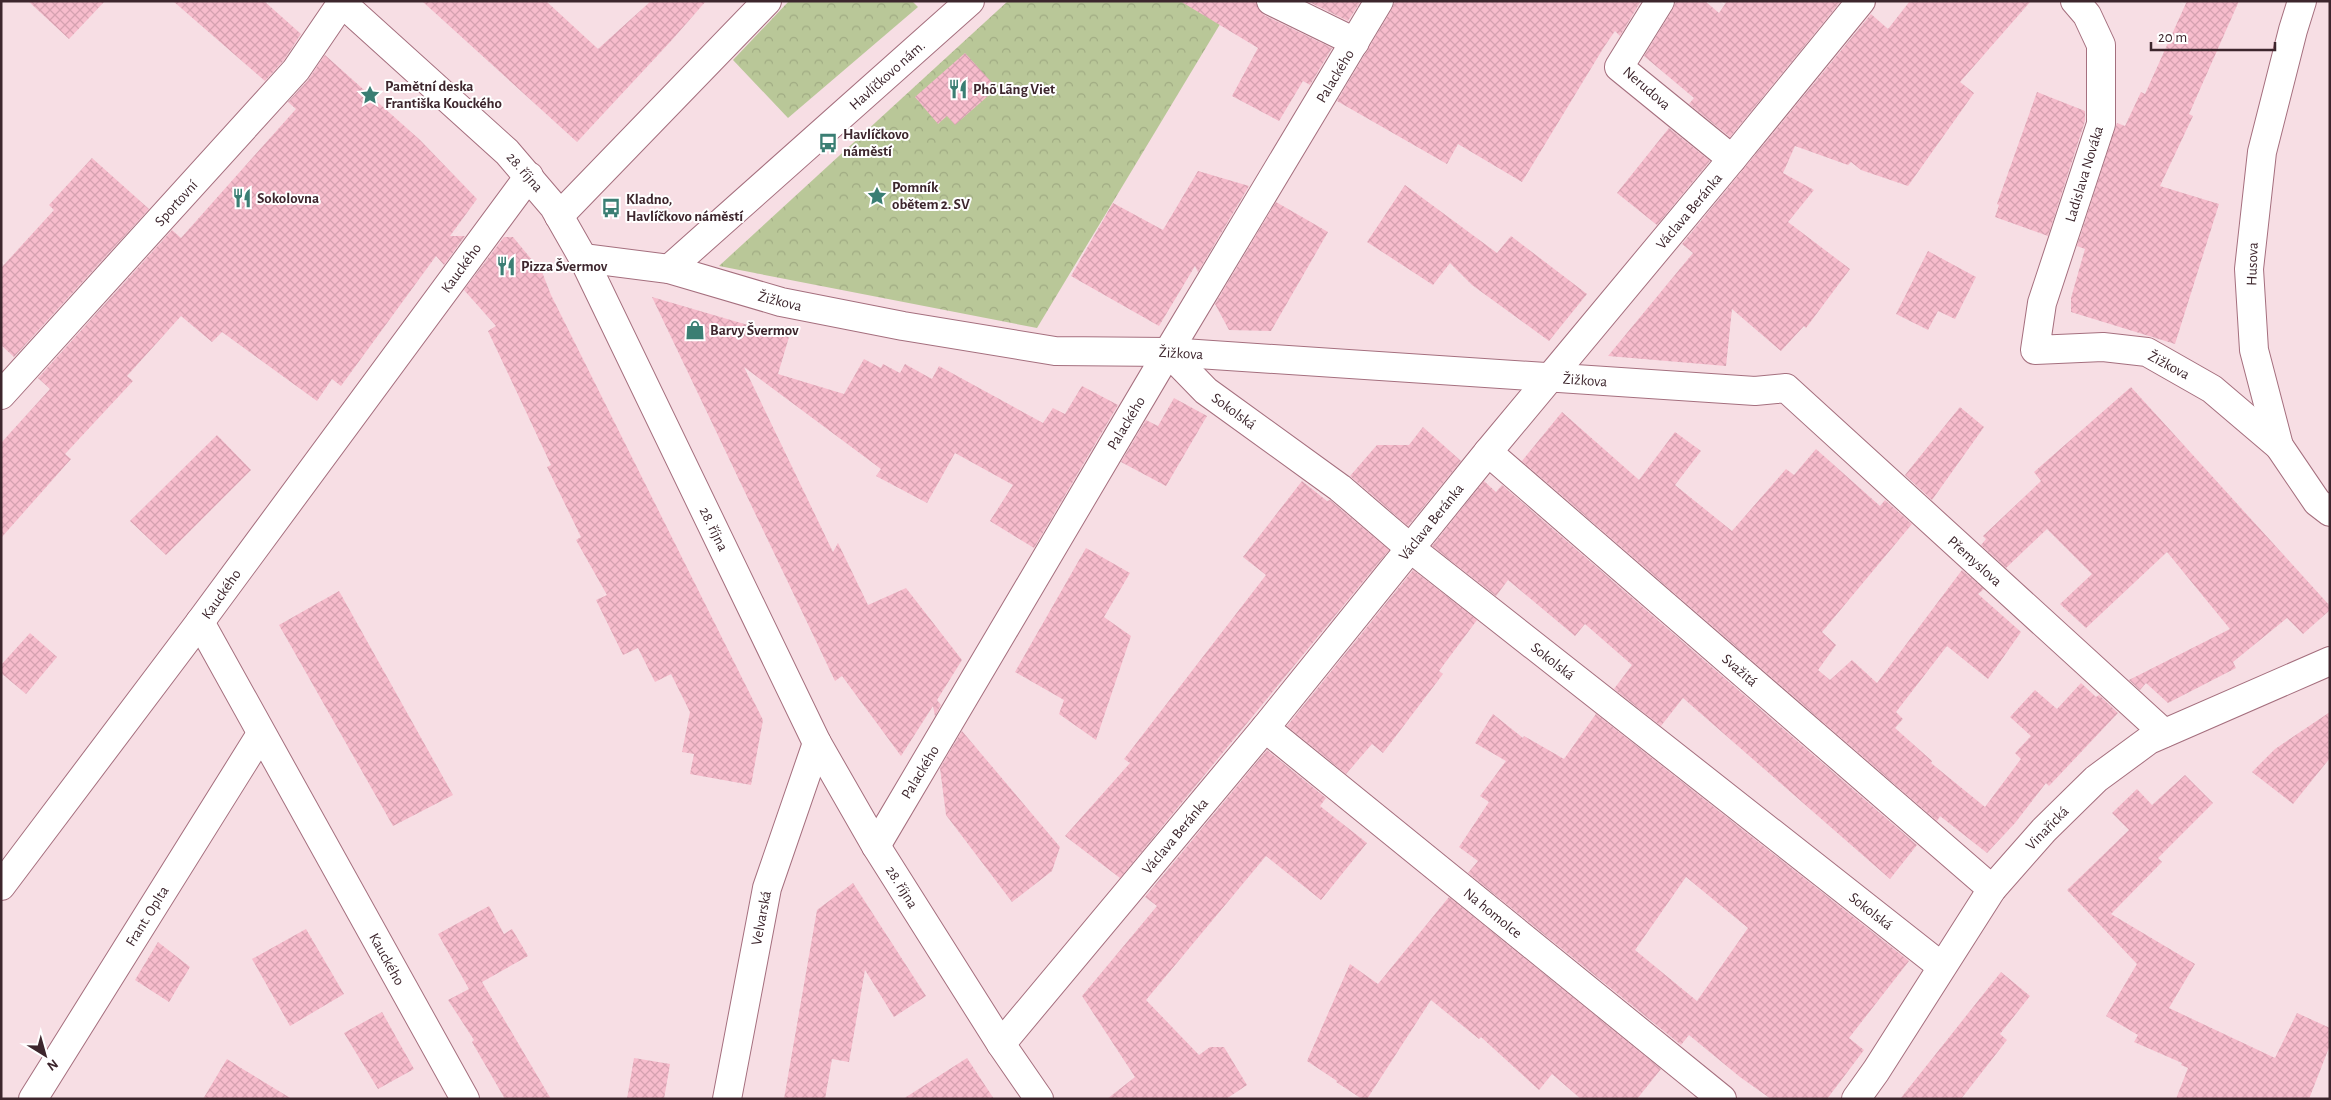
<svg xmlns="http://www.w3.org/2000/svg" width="2331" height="1100" font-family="'Alegreya Sans',sans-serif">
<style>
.park{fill:url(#park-crowns)}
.building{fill:url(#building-cross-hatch);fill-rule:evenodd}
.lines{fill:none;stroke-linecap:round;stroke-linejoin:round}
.minor-casing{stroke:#a56f7e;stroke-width:30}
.major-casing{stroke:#a56f7e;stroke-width:30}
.minor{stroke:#fff;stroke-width:28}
.major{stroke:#fff;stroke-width:28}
.labels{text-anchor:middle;stroke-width:4;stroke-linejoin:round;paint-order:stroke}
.street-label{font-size:15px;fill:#3d262d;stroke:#fff}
.poi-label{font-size:15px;font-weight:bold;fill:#3d262d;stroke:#fff;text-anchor:start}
</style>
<defs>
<pattern id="park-crowns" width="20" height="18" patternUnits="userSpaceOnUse" patternTransform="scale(1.25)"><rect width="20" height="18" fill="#b9c798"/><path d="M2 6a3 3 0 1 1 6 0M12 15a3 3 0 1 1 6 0" fill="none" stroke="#a0ab83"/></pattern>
<pattern id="building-cross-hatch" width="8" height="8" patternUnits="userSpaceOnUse" patternTransform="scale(1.25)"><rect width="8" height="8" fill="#f7bccc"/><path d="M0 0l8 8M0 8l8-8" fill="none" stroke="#d5a1b0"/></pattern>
</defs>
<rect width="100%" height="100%" fill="#f7dee4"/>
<g class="park">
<polygon points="789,1 912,1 918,7 788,118 733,60"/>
<polygon points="1008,1 1234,1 1037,328 719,266"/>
</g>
<g class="building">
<polygon points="28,1 105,1 69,39"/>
<polygon points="173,1 264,1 301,34 284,60 265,81"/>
<polygon points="422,1 546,1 598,49 651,1 706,1 671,41 577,142"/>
<polygon points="1180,1 1256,1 1258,9 1264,15 1332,48 1310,85 1303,81 1279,121 1232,96 1258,48"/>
<polygon points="1307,1 1361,1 1348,21"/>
<polygon points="1395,1 1641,1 1620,36 1615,31 1604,47 1522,182 1458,144 1447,164 1337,101 1392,9"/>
<polygon points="1676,1 1705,1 1719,13 1727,1 1841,1 1730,137 1689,104 1694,98 1644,56 1673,9"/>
<polygon points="1910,1 2031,1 1960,82 1974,93 1908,186 1861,170 1851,162 1848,165 1795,146 1783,173 1814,190 1788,222 1850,269 1806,328 1804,326 1781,351 1732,309 1726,366 1608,356 1693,253 1682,244 1871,14 1888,29"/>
<polygon points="2187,1 2239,1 2189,114 2193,116 2160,186 2219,204 2175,344 2071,312 2071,298 2085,249 2077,246 2117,123 2125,126 2141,92 2145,94"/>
<polygon points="965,53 997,88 955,125 947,116 938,124 915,97"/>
<polygon points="325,55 420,140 477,199 450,236 465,236 444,265 436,256 341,386 332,379 317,401 222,332 212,342 181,316 127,376 133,381 65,454 71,459 1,538 1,443 50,389 38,378 172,230 181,238 296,109 288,102 308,80"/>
<polygon points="2037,92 2085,111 2085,121 2048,236 1995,217 1999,205 1997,204"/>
<polygon points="1669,128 1710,161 1657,225 1617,193"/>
<polygon points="92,158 149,209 14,357 1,345 1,268 54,210 49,205"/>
<polygon points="1198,171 1249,186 1198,272 1195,266 1159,326 1071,276 1113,203 1163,230"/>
<polygon points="1405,185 1497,253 1511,236 1587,294 1549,341 1472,285 1450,263 1433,285 1367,242"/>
<polygon points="1276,202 1328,232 1271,331 1229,330 1215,304"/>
<polygon points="504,237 513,237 542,272 551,295 763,720 751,785 690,774 694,754 682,752 690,712 671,674 655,682 638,648 623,655 596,600 607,595 576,540 581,537 547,467 551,465 488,331 496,326 464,290"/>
<polygon points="1928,251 1976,277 1955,319 1938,311 1928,330 1896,314"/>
<polygon points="652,297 789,337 778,374 844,394 864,359 881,368 883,364 900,373 905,364 932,379 939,366 1043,423 1053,408 1065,414 1082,386 1118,405 1034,548 990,521 1013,485 955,453 927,503 876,476 881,469 744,367 833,552 838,543 868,605 906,588 962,660 937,700 941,705 935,716 933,706 901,756 842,676 835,681"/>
<polygon points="2131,387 2330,606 2330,610 2303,634 2287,618 2233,662 2236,668 2168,703 2146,683 2140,690 2129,680 2230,629 2167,552 2086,628 2060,604 2092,574 2047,529 2006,568 1981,545 1986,539 1983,536 2041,481 2034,472"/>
<polygon points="1174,398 1207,416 1166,486 1121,462 1146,420 1158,426"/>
<polygon points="1960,407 1984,427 1932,500 1905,475"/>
<polygon points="1562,412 1639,480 1675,432 1701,451 1675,485 1732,531 1786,469 1794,475 1816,449 1880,506 1885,500 1912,524 1822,632 1836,645 1818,670 1830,680 1852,660 1877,683 1962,570 1984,589 1978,594 2021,632 1988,679 1947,646 1896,712 1903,719 1895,728 1932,761 1931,763 1985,807 2021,759 2015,753 2031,736 2010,717 2035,690 2057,709 2081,683 2096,697 2099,695 2118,713 2049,786 2046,783 2015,823 1987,853 1940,816 1937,821 1522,461"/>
<polygon points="1423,427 1461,461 1408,526 1350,476 1377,445 1409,445"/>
<polygon points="217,435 251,470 166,555 130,521"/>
<polygon points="1302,481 1327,501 1330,500 1389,550 1120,878 1065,836 1130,763 1124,759 1266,575 1243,557"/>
<polygon points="1484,481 1496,492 1502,485 1917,845 1890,879 1683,698 1661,726 1614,689 1632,665 1585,624 1575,636 1508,580 1496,596 1432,546"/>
<polygon points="1086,548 1130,573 1104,617 1131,636 1096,740 1059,714 1064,700 1015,672"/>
<polygon points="1413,570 1477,620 1439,671 1443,674 1383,753 1372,744 1346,774 1287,726"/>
<polygon points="339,591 453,795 393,826 279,625"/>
<polygon points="30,633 57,657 26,694 1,673 1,665"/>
<polygon points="2330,712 2330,758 2293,804 2252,772 2275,749"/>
<path d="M1493,714l30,24 1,-2 40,23 32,-45 313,247 -60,77 15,12 -37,49h-56l-31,-22 -51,-42 -8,10 -213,-172 10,-12 -19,-14 30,-45 -9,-6 26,-35 -31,-18zM1686,877l62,51 -51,73 -62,-51z"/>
<polygon points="962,731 1060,847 1052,871 1012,902 946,815 940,768"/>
<polygon points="1267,750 1326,798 1320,806 1367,843 1321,900 1266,856 1146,1000 1199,1055 1210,1047 1224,1047 1247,1085 1226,1099 1107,1099 1135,1077 1082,996 1157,906 1145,897"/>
<polygon points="2185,775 2213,803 2158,858 2162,862 2111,914 2195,964 2169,1008 2275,1058 2297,1013 2330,1028 2330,1045 2309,1099 2176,1099 2188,1068 2181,1065 2182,1063 2134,1042 2138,1035 2106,1016 2137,964 2067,890 2129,830 2112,813 2137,789 2152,805"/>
<polygon points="853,883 926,996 894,1017 865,970 849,1062 832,1059 825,1099 784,1099 817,910"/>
<polygon points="1449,897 1661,1069 1637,1099 1581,1099 1552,1074 1539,1090 1481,1037 1479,1039 1431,1000 1367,1099 1362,1099 1336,1082 1337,1081 1307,1061 1350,964 1378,984"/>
<polygon points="489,906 504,934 512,929 528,956 482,982 551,1099 505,1099 472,1042 474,1040 448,1000 469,989 438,934"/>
<polygon points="306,929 344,994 290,1026 252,959"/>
<polygon points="158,942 190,967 169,1002 135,980"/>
<polygon points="2001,972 2030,996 2000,1034 2007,1040 1961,1099 1900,1099"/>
<polygon points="382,1012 414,1069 378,1089 344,1033"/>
<polygon points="634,1058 670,1064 664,1099 627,1099"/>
<polygon points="967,1058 994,1099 903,1099"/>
<polygon points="227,1059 241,1068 292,1099 203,1099"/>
</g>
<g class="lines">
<defs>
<g id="minor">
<polyline points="1271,1 1355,42"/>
<polyline points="1660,1 1619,67 1732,159"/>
<polyline points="2075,1 2087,15 2101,45 2101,124 2042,303 2035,350 2103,347 2147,352 2212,389 2279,446"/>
<polyline points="2302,1 2293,30 2262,152 2249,269 2254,350 2279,446 2317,502 2330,512"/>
<polyline points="559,216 767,1"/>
<polyline points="583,258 669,269 781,302 903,326 1055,351 1168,352 1755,391 1786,388 2164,733"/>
<polyline points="669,269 970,1"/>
<polyline points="1168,352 1206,391 1340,488 1410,548 1941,966"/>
<polyline points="1,395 296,70 343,1"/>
<polyline points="1488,452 1992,889"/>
<polyline points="200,622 465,1099"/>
<polyline points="1265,728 1722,1099"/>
<polyline points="876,846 1168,352 1379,1"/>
<polyline points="1,886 200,622 529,176"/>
<polyline points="1001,1044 1265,728 1488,452 1732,159 1861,1"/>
<polyline points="33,1099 261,734"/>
<polyline points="727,1099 767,888 817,743"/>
<polyline points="1856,1099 1876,1071 1992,889 2044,830 2096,779 2149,740 2330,661"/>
</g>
<polyline id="major" points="340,1 507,152 554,207 583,258 817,743 876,846 1001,1044 1039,1099"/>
</defs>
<use href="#minor" class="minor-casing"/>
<use href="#major" class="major-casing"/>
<use href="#minor" class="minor"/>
<use href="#major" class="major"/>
</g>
<defs>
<symbol id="restaurant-bare" viewBox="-9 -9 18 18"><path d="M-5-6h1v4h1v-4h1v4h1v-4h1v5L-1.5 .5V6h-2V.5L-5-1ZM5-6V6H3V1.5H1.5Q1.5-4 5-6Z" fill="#3a7e73" stroke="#fff" stroke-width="2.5" paint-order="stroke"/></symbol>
<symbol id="sight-bare" viewBox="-9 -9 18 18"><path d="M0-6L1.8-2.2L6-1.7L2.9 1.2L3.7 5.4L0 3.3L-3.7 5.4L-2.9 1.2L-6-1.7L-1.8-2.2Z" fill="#3a7e73" stroke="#fff" stroke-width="2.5" paint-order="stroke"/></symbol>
<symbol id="bus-bare" viewBox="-9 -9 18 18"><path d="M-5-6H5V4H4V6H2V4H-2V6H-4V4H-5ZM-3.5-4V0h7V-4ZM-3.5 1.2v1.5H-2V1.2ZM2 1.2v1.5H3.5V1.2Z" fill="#3a7e73" stroke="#fff" stroke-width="2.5" paint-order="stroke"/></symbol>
<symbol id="shop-bare" viewBox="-9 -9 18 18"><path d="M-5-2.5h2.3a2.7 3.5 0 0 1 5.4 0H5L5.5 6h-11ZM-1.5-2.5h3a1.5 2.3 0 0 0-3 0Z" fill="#3a7e73" stroke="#fff" stroke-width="2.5" paint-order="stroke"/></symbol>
</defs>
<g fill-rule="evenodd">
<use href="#restaurant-bare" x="944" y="75" width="28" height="28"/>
<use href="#sight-bare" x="356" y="81" width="28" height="28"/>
<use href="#bus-bare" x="814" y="129" width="28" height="28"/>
<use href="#sight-bare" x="863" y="182" width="28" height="28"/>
<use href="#restaurant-bare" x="228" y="184" width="28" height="28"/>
<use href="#bus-bare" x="597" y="194" width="28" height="28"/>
<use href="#restaurant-bare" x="492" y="252" width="28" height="28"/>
<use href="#shop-bare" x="681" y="316" width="28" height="28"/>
</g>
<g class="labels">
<g class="street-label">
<text transform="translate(887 75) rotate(-42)" y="5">Havlíčkovo nám.</text>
<text transform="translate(1335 76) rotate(-59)" y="5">Palackého</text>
<text transform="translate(1647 88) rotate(41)" y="5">Nerudova</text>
<text transform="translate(525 172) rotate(49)" y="5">28. října</text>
<text transform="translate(2084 174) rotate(-73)" y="5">Ladislava Nováka</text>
<text transform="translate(176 203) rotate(-48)" y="5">Sportovní</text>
<text transform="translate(1689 211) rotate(-50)" y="5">Václava Beránka</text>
<text transform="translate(2252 264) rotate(-88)" y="5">Husova</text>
<text transform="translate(461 268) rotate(-54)" y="5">Kauckého</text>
<text transform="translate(780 301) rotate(14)" y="5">Žižkova</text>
<text transform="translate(1181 353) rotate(3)" y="5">Žižkova</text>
<text transform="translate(2169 365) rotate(28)" y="5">Žižkova</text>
<text transform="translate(1585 380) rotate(4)" y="5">Žižkova</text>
<text transform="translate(1234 411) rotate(36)" y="5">Sokolská</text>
<text transform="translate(1126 423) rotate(-59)" y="5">Palackého</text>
<text transform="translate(1431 522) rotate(-51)" y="5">Václava Beránka</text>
<text transform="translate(714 529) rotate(64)" y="5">28. října</text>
<text transform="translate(1975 561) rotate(42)" y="5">Přemyslova</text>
<text transform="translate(221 594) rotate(-55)" y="5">Kauckého</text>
<text transform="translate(1553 661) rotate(38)" y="5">Sokolská</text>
<text transform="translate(1740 670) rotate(41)" y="5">Svažitá</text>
<text transform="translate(920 772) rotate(-59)" y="5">Palackého</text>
<text transform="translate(2047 828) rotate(-46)" y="5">Vinařická</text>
<text transform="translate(1175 836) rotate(-50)" y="5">Václava Beránka</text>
<text transform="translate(902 887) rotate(58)" y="5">28. října</text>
<text transform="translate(1871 911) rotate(38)" y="5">Sokolská</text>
<text transform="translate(1493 913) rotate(39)" y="5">Na homolce</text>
<text transform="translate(147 916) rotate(-58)" y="5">Frant. Oplta</text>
<text transform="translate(761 918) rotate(-79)" y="5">Velvarská</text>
<text transform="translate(387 959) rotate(61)" y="5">Kauckého</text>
</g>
<g class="poi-label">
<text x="385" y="91">Pamětní deska<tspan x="385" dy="17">Františka Kouckého</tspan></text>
<text x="973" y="94">Phõ Lãng Viet</text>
<text x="843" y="139">Havlíčkovo<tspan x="843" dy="17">náměstí</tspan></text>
<text x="892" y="192">Pomník<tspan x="892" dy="17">obětem 2. SV</tspan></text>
<text x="257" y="203">Sokolovna</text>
<text x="626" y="204">Kladno,<tspan x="626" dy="17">Havlíčkovo náměstí</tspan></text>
<text x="521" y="271">Pizza Švermov</text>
<text x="710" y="335">Barvy Švermov</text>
</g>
</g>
<rect width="2331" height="1100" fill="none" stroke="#3d262d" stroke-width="5"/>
<g transform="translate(45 1055) rotate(143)" stroke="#ffffff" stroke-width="4" paint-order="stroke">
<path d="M0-4L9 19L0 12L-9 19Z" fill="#3d262d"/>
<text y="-8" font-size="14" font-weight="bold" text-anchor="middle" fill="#3d262d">N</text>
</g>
<path d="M2151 42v8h124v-8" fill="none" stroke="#3d262d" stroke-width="2.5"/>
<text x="2158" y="42" font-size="15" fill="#3d262d" stroke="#ffffff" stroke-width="4" paint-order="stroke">20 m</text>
</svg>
